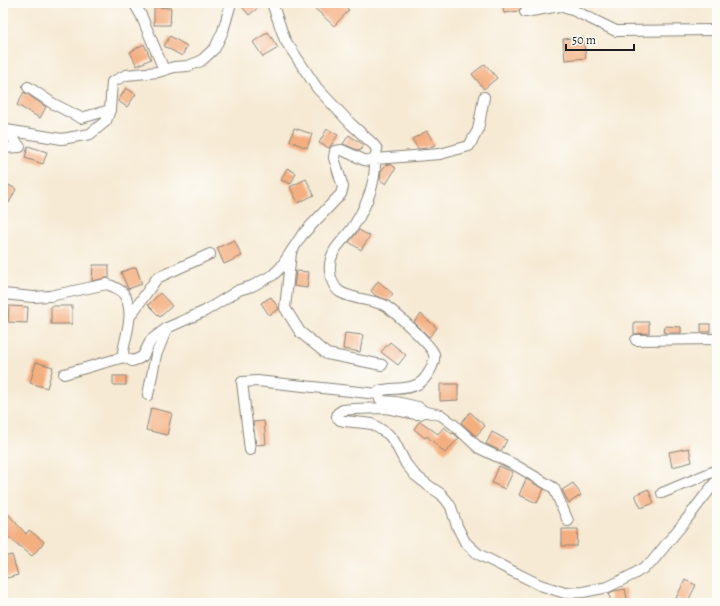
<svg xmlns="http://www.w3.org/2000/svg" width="720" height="606" font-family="Alegreya,serif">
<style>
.building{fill:#f4af81}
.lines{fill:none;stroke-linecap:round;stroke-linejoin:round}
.minor-casing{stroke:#898378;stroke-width:12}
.minor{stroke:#fff;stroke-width:10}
</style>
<rect width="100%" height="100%" fill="#fdfcf7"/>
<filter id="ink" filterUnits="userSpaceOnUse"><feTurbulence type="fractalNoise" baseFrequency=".025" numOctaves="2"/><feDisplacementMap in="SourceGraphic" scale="8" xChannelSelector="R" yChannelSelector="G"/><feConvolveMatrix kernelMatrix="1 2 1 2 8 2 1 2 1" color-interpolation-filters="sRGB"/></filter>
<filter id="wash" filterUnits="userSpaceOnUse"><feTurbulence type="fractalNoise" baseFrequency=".012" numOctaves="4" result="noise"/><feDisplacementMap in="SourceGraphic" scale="16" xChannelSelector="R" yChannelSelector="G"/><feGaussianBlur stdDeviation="0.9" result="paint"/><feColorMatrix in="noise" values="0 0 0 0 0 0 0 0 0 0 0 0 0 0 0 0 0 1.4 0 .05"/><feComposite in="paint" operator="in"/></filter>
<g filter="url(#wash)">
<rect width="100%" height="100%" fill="#f6ead4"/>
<g id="blocks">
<g class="building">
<polygon points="239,3 264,3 249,15"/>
<polygon points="308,3 341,3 349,10 334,26 320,13"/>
<polygon points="502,3 525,3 525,5 521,7 519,11 504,13"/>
<polygon points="154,7 171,8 170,25 154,25"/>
<polygon points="268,32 278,48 263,57 253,42"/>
<polygon points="170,36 187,46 182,56 164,46"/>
<polygon points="583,37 586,58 565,60 563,39"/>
<polygon points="144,44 151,59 137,66 130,52"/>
<polygon points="485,64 497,78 484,89 472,74"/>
<polygon points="126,88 136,94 127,107 118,101"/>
<polygon points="24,92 46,107 40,118 17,105"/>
<polygon points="294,128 312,134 307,148 290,141"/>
<polygon points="327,129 338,135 329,148 319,143"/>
<polygon points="427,131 435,145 428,148 418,149 412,139"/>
<polygon points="349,135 364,145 360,151 343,144"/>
<polygon points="28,146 47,152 43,164 25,158"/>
<polygon points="390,164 396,168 386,184 380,180 381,171 386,165"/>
<polygon points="287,168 296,173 291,184 281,180"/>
<polygon points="306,179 314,195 298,203 290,187"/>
<polygon points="3,182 16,189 9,203 3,200"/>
<polygon points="359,230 370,236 361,250 349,242"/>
<polygon points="234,240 242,256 224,264 217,248"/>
<polygon points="93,265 109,265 109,278 106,278 92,281"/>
<polygon points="136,267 142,284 128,289 121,272"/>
<polygon points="296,271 309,272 307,288 294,286"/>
<polygon points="378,281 393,294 388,300 376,296 371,291"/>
<polygon points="160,293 172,306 160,317 148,305"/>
<polygon points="271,297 279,309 269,315 261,303"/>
<polygon points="9,306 28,307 27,323 8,322"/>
<rect x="51" y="306" width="21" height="18"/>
<polygon points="421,314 437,328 429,337 414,322"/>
<polygon points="634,322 649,322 649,333 634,334"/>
<rect x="701" y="324" width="9" height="8"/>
<polygon points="665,326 681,327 681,333 664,333"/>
<polygon points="345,333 363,335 360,352 343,349"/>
<polygon points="390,342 406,355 398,365 381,352"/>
<polygon points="36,362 53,367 47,388 30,383"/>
<rect x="113" y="376" width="13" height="9"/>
<polygon points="440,384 458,384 458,400 440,401"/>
<polygon points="151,408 172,413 167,435 146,430"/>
<polygon points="470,412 485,426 476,436 461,423"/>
<polygon points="264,421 266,444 256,445 253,422"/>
<polygon points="420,421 438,434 444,427 452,434 453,433 459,438 445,453 427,436 425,438 414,429"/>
<polygon points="492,432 507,440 501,451 486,444"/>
<polygon points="689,448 692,462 672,467 669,452"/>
<polygon points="499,466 513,472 505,489 492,483"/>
<polygon points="526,479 544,489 537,503 519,495"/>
<polygon points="573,483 581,495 569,503 562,490"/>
<polygon points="648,489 654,503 641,508 635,495"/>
<polygon points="8,514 26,534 29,530 44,542 32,556 3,533 3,519"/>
<polygon points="562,529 578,529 577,546 562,546"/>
<polygon points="12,555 18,575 3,579 3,557"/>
<polygon points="685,580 696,585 687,603 676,598"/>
<polygon points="625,589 628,603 611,603 609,593 614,591"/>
</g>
</g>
</g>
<g filter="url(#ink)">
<use href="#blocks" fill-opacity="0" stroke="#898378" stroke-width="1"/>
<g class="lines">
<defs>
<g id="minor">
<polyline points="134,3 141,15 164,70"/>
<polyline points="525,12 560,6 575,11 616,31 717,30"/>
<polyline points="28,87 52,103 81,118 110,110"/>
<path d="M484,97l-6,33 -9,16 -29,8 -65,5c1,24 -9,48 -22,68 -10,15 -25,23 -23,44 0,7 4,17 10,21 10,6 24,7 35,10 3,1 7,2 9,3 9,5 47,40 50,49 2,9 -8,26 -16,30 -12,7 -26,3 -39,7l-1,3 2,5 4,2 12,1 22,5 3,2 1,4 -2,1h-4l-30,-6 -33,1 -10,1 -5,3 -1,4 3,3 4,1 20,2 8,1 16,10 6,7 12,23 9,11 14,11 12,8 6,7 4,6 6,19 8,16 13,12 62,31 25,8 18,-1 25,-5 26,-13 17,-11 35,-43 31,-40"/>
<polyline points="3,148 20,147 6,130 62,139 90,134 106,121 110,110 112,82 126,75 158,72 174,67 188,66 201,61 215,48 223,31 231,3"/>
<polyline points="291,253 285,308 300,332 327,354 382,365"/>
<path d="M3,294l30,3 17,-1 57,-12c5,2 13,5 16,9 13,17 3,40 0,59l1,5 8,4 6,-2 5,-3 8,-16 16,-12 38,-17 34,-21 13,-4 21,-11 8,-8 21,-32 39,-41 2,-7 -9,-29 1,-7 7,-1 22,10 7,1 4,-2 2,-10 -4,-5 -22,-20 -34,-36 -32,-48 -13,-37"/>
<polyline points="130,316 157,278 210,254"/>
<polyline points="636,340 717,339"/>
<polyline points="64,374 124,357"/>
<polyline points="148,395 156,355 167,328"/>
<polyline points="422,411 441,415 453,424 479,448 515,465 554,488 568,521"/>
<polyline points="250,450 242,382 257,381 378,394"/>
<polyline points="662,493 717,470"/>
</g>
</defs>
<use href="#minor" class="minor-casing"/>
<use href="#minor" class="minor"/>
</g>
</g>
<rect width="720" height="606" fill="none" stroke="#fdfcf7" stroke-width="16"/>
<path d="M566 44v6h68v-6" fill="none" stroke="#1c1c1c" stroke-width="2"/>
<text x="572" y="44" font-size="12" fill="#1c1c1c" stroke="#fdfcf7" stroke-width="3" paint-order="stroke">50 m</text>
</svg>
